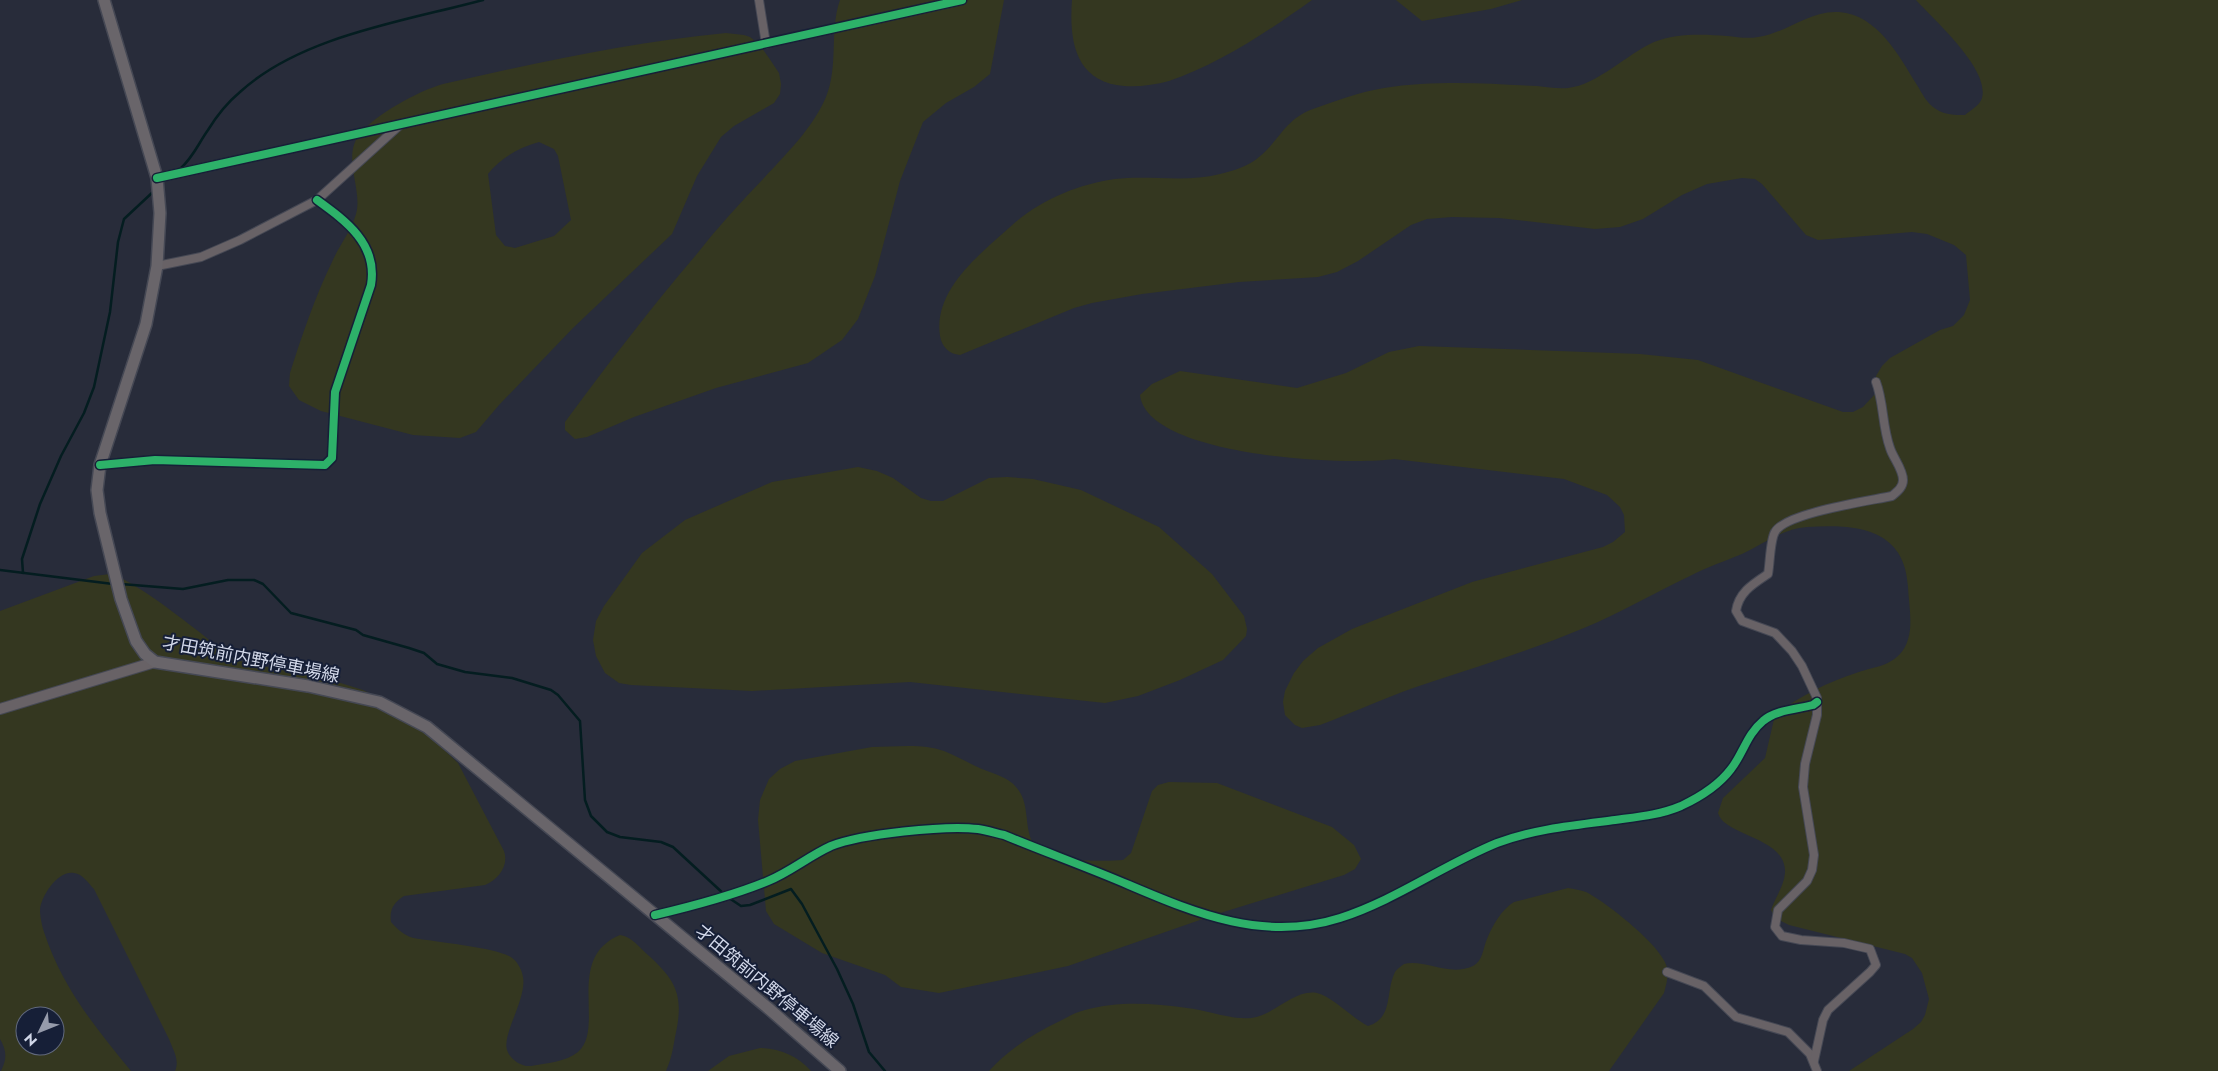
<svg xmlns="http://www.w3.org/2000/svg" width="2218" height="1071" font-family="Jost,'Noto Sans JP',sans-serif">
<style>
.green{fill:#343720;fill-rule:evenodd}
.lines{fill:none;stroke-linecap:round;stroke-linejoin:round}
.stream{stroke:#041d20;stroke-width:2.5}
.minor-casing{stroke:#454854;stroke-width:10}
.tertiary-casing{stroke:#454854;stroke-width:12}
.secondary-casing{stroke:#454854;stroke-width:14}
.minor{stroke:#686266;stroke-width:8}
.tertiary{stroke:#686266;stroke-width:10}
.secondary{stroke:#69656a;stroke-width:11}
.cycleway-casing{stroke:#161f37;stroke-width:11}
.cycleway{stroke:#2db169;stroke-width:8}
.labels{text-anchor:middle;stroke-width:4;stroke-linejoin:round;paint-order:stroke}
.street-label{font-size:18px;fill:#d1d7e8;stroke:#161f37}
</style>
<rect width="100%" height="100%" fill="#282c3a"/>
<g class="green">
<path d="M840,0h164l-14,74 -16,13 -28,16 -23,19 -23,59 -25,95 -17,43 -16,21 -34,23 -92,25 -82,29 -47,20 -12,2 -10,-9v-8c42,-57 85,-113 131,-167 21,-27 44,-52 68,-77 23,-25 48,-49 62,-81 13,-32 3,-66 14,-97z"/>
<path d="M1072,0h240c-42,30 -94,65 -143,81 -14,4 -31,6 -45,5 -49,-4 -55,-45 -52,-86z"/>
<polygon points="1396,0 1522,0 1491,9 1422,21"/>
<path d="M1916,0h302v1071h-369l64,-42 8,-7 4,-7 4,-16 -7,-26 -10,-15 -7,-4 -116,-29 -14,-7 -4,-8c4,-12 13,-24 14,-37 2,-36 -61,-37 -67,-60l5,-15 42,-40 10,-43c23,-18 53,-33 81,-42 16,-6 32,-6 44,-19 16,-18 9,-45 8,-67 -3,-60 -54,-63 -101,-60 -25,2 -44,17 -65,27 -17,7 -35,13 -52,22 -36,17 -70,37 -106,52 -50,21 -102,37 -153,54 -38,12 -74,29 -111,43l-18,3 -7,-3 -10,-10 -2,-13 2,-11 9,-18 9,-12 15,-13 34,-19 120,-47 131,-35 10,-5 12,-10 -1,-17 -4,-8 -13,-12 -43,-16 -170,-20c-47,7 -247,-2 -254,-64l12,-11 28,-13 117,17 49,-15 43,-21 30,-6 221,8 58,6 145,52h10l10,-5 13,-14v-17l6,-10 8,-8 50,-28 13,-4 11,-11 6,-15 -4,-45 -12,-10 -27,-11 -15,-2 -94,8 -12,-5 -44,-51 -7,-5 -13,-1 -35,6 -25,11 -39,24 -23,8 -25,2 -96,-11 -47,-1 -25,2 -16,6 -53,36 -21,11 -19,5 -79,5 -97,12 -50,9 -18,5 -114,47c-11,-1 -18,-8 -20,-19 -7,-46 40,-82 70,-109 28,-26 68,-43 105,-48 35,-4 71,4 105,-5 13,-3 29,-8 39,-17 21,-17 26,-38 54,-48 22,-8 47,-17 71,-21 23,-4 50,-5 73,-5 27,0 54,2 80,3 10,1 21,3 31,2 29,-3 59,-34 86,-46 22,-9 50,-8 73,-6 10,1 21,3 31,1 29,-4 51,-27 81,-25 39,3 60,44 78,73 5,8 10,19 19,24 8,6 20,6 29,6 6,-5 15,-10 17,-17 8,-29 -47,-77 -66,-98z"/>
<path d="M726,33l18,2 6,2 9,7 10,14 10,15 2,11 -1,10 -6,9 -40,23 -13,11 -24,39 -25,58 -99,94 -74,77 -23,27 -16,6 -47,-3 -92,-24 -22,-11 -10,-14 1,-13c12,-38 25,-76 42,-111 7,-16 19,-31 24,-48 7,-24 -14,-56 3,-79 15,-20 59,-44 84,-51 93,-21 187,-42 283,-51zM539,142l15,7 4,7 13,64 -17,16 -39,12 -10,-2 -9,-11 -8,-61c12,-16 32,-27 51,-32z"/>
<polygon points="858,467 877,471 893,478 921,498 931,501 943,501 989,478 1007,477 1033,479 1081,490 1159,527 1212,574 1244,616 1247,629 1246,636 1223,660 1180,680 1138,696 1105,703 910,682 752,691 631,685 619,683 605,673 596,656 593,640 596,621 604,606 642,553 685,520 772,482"/>
<path d="M110,574c23,6 67,41 88,57 16,12 26,24 45,31l88,18 32,10 25,13 24,17 46,43 46,88c5,14 -5,28 -19,34l-81,11c-10,6 -15,14 -13,26 5,6 11,11 17,14 6,3 13,3 19,4 20,3 66,8 82,16 7,3 13,13 14,21 4,21 -21,57 -16,73 3,9 14,17 24,16 15,-3 35,-4 47,-14 28,-24 -14,-94 42,-117 12,2 19,12 28,20 30,27 36,42 27,82 -2,12 -4,23 -9,34h-491c5,-11 -2,-21 -6,-32l-75,-150c-6,-6 -11,-15 -20,-16 -16,-3 -33,23 -34,37 0,6 2,16 4,22 18,55 51,95 87,139h-130c6,-12 6,-20 -1,-32v-428l94,-35zM25,1016h30v30h-30z"/>
<path d="M872,747c23,0 50,-4 72,4 13,5 26,13 38,18 12,5 26,8 34,18 14,15 8,38 16,54 11,21 70,21 91,19l8,-7 21,-62 6,-6 11,-3 48,1 115,44 22,18 7,14 -6,10 -11,6 -127,39 -149,52 -129,27 -38,-6 -16,-12 -63,-22 -48,-29 -8,-13 -8,-91 2,-20 9,-21 11,-10 15,-8z"/>
<path d="M1568,888c6,1 13,2 18,4 20,10 76,54 81,75 2,9 -1,18 -3,26l-55,78h-620c21,-23 44,-37 71,-50 8,-4 16,-9 25,-11 32,-9 68,-7 102,-2 19,2 45,12 64,10 24,-3 43,-29 66,-25 16,4 35,25 51,33 26,-8 17,-34 27,-54 2,-3 6,-6 9,-8 21,-5 45,13 69,2 10,-5 10,-18 14,-27 5,-13 15,-30 27,-37z"/>
<path d="M760,1048c21,1 37,8 51,23h-103l21,-15z"/>
</g>
<g class="lines">
<g class="stream">
<path d="M179,170c14,-12 19,-26 29,-40 8,-13 20,-28 32,-38 61,-56 165,-71 243,-92"/>
<polyline points="0,570 113,584"/>
<polyline points="23,573 22,559 40,504 61,456 84,413 94,387 110,312 118,242 124,219 154,191"/>
<polyline points="121,584 183,589 228,580 254,580 263,584 291,613 356,630 363,635 409,648 424,653 437,664 465,672 512,678 551,690 558,695 580,721 585,800 591,816 607,832 620,837 661,842 673,847 725,895"/>
<polyline points="729,898 741,906 750,905 791,889 802,904 837,969 853,1004 869,1052 885,1071"/>
</g>
<defs>
<g id="minor">
<polyline points="759,0 766,44"/>
<polyline points="157,178 962,0"/>
<polyline points="157,266 201,257 240,240 317,200 401,124"/>
<path d="M100,465l55,-5 170,5 7,-7 3,-66 36,-107c7,-41 -25,-64 -54,-85"/>
<path d="M655,915c38,-9 77,-19 113,-34 22,-9 41,-25 63,-35 30,-12 115,-21 147,-17 8,1 17,4 26,6 41,17 83,32 125,50 68,29 136,57 211,33 56,-18 103,-53 157,-75 37,-14 79,-18 118,-23 22,-3 45,-5 66,-14 17,-8 38,-21 50,-37 12,-15 16,-35 32,-48 12,-11 35,-12 50,-16l4,-3"/>
<polyline points="1667,972 1704,986 1736,1017 1788,1032 1810,1054 1817,1071"/>
<path d="M1814,1061l9,-41 5,-10 42,-38 6,-7 -6,-16 -26,-6 -43,-3 -19,-4 -7,-9 3,-17 29,-29 5,-11 2,-15 -11,-68 2,-23 12,-49v-17l-15,-32 -10,-15 -17,-18 -33,-12 -6,-10c3,-19 17,-27 32,-37 2,-10 2,-34 7,-42 10,-19 94,-31 117,-36 6,-5 11,-9 11,-16 0,-11 -10,-22 -13,-32 -8,-22 -6,-45 -14,-66"/>
</g>
<polyline id="tertiary" points="0,709 155,662"/>
<polyline id="secondary" points="104,0 157,178 160,213 157,266 146,324 100,465 97,490 100,513 121,599 136,641 145,654 155,662 308,686 379,702 427,727 768,1008 840,1071"/>
</defs>
<use href="#minor" class="minor-casing"/>
<use href="#tertiary" class="tertiary-casing"/>
<use href="#secondary" class="secondary-casing"/>
<use href="#minor" class="minor"/>
<use href="#tertiary" class="tertiary"/>
<use href="#secondary" class="secondary"/>
<defs>
<g id="cycleway">
<polyline points="157,178 962,0"/>
<path d="M100,465l55,-5 170,5 7,-7 3,-66 36,-107c7,-41 -25,-64 -54,-85"/>
<path d="M655,915c38,-9 77,-19 113,-34 22,-9 41,-25 63,-35 30,-12 115,-21 147,-17 8,1 17,4 26,6 41,17 83,32 125,50 68,29 136,57 211,33 56,-18 103,-53 157,-75 37,-14 79,-18 118,-23 22,-3 45,-5 66,-14 17,-8 38,-21 50,-37 12,-15 16,-35 32,-48 12,-11 35,-12 50,-16l4,-3"/>
</g>
</defs>
<use href="#cycleway" class="cycleway-casing"/>
<use href="#cycleway" class="cycleway"/>
</g>
<g class="labels">
<g class="street-label">
<text transform="translate(251 659) rotate(11)" y="6">才田筑前内野停車場線</text>
<text transform="translate(767 986) rotate(40)" y="6">才田筑前内野停車場線</text>
</g>
</g>
<g transform="translate(40 1031) rotate(227)"><circle r="24" fill="#161f37" stroke="#61697e"/>
<path d="M0-4L9 19L0 12L-9 19Z" fill="#969bab"/>
<text y="-8" font-size="14" font-weight="bold" text-anchor="middle" fill="#d1d7e8">N</text>
</g>
</svg>
